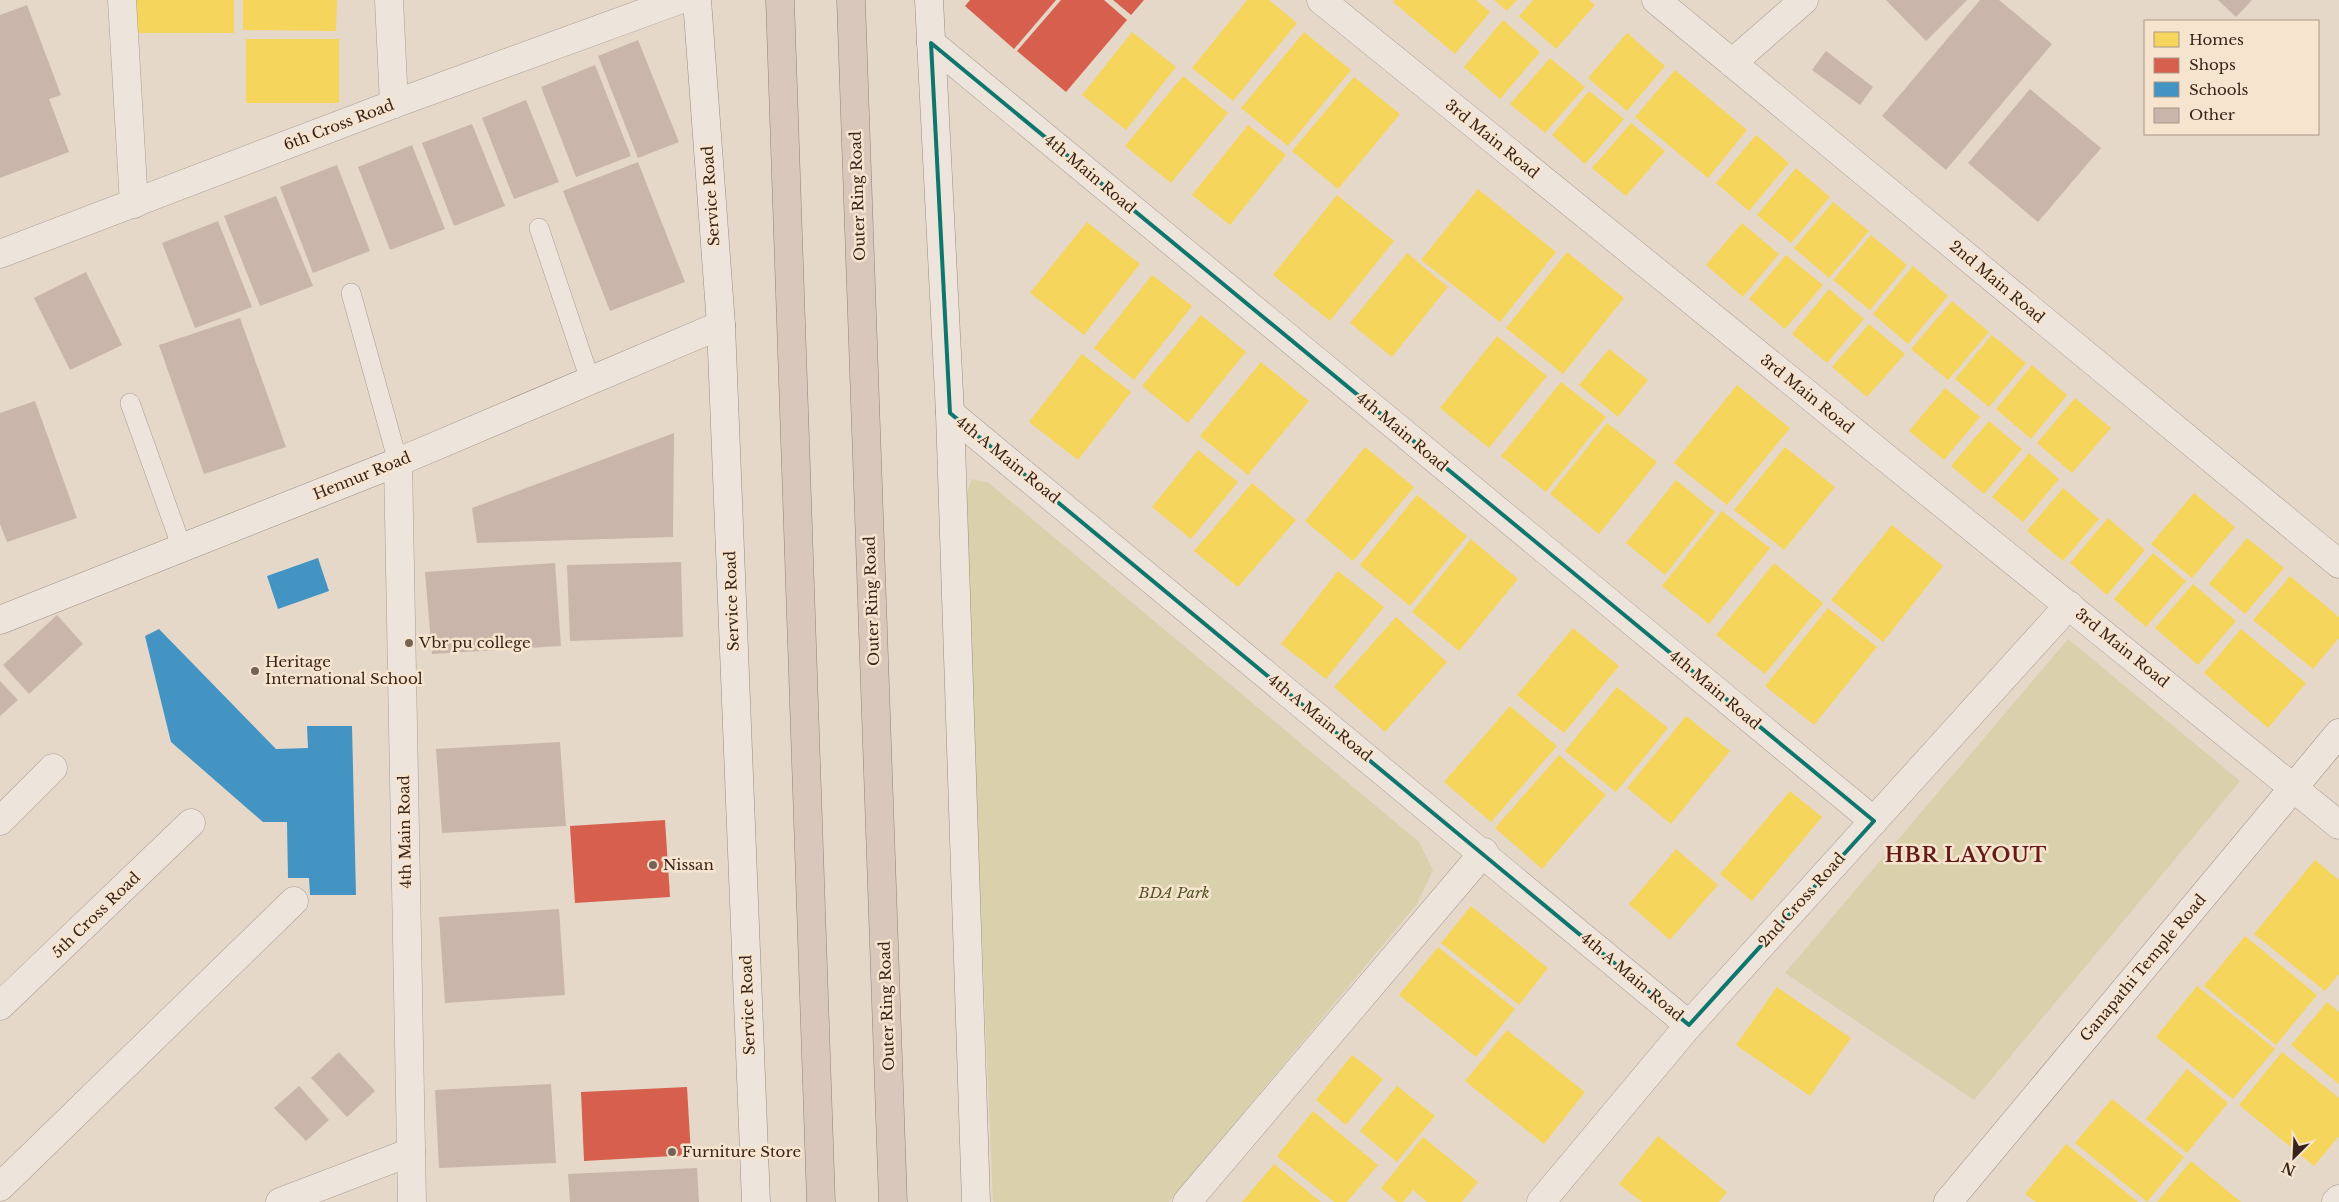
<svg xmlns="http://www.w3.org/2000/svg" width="2339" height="1202" font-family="'Libre Baskerville',serif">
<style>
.green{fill:#d9d1ab}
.homes{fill:#f6d55c}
.shops{fill:#d6604d}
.schools{fill:#4393c3}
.building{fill:#c9b5aa}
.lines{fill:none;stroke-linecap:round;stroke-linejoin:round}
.lane-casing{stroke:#a99d93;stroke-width:20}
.street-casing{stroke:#a99d93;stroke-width:29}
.secondary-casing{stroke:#998d83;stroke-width:29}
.highway-casing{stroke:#8f837a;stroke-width:29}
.lane{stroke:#ede5dc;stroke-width:19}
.street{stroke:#ede5dc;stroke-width:28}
.secondary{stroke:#ede5dc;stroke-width:28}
.highway{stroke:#d8c7ba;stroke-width:28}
.marked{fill:none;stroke:#0f766e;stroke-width:4;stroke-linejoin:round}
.poi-dot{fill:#756358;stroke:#f7e4ce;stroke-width:2}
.labels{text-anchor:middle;stroke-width:5;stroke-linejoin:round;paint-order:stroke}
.street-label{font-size:15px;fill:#38241b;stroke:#f7e4ce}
.poi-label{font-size:15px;fill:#38241b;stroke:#f7e4ce;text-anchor:start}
.park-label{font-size:15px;font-style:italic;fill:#515521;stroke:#f7e4ce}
.district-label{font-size:20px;font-weight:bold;letter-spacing:1px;fill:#671b18;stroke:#f7e4ce}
</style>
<rect width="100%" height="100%" fill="#e5d8c9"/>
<g class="green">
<polygon points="972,479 989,483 1419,842 1433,870 1417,904 1169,1202 993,1202 964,500"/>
<polygon points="2068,639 2240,781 1974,1100 1785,973"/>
</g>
<g class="homes">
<rect x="135" y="0" width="99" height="33"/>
<polygon points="243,0 337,0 336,31 243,30"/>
<polygon points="1247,0 1269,0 1297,23 1233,101 1192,68"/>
<polygon points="1395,0 1476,0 1490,12 1455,54 1393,2"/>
<polygon points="1494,0 1517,0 1507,11"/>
<polygon points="1533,0 1589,0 1595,5 1556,49 1519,16"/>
<polygon points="1503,20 1540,52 1500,99 1464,67"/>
<polygon points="1132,32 1176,67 1126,130 1082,95"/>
<polygon points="1304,32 1351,70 1288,146 1241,108"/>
<polygon points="1627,33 1665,66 1627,111 1588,78"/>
<rect x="246" y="39" width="93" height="64"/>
<polygon points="1550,58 1585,87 1545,133 1510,104"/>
<polygon points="1675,70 1747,130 1708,178 1635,117"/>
<polygon points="1183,76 1228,113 1171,183 1125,146"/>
<polygon points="1354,77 1400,114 1338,189 1292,151"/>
<polygon points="1589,91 1624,119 1585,164 1552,135"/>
<polygon points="1631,123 1665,151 1626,196 1592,168"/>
<polygon points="1248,125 1286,155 1230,225 1192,195"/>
<polygon points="1756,135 1789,163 1749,211 1716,183"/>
<polygon points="1796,168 1830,197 1791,243 1757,215"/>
<polygon points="1478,189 1556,252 1500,322 1421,260"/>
<polygon points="1337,195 1394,241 1330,321 1273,275"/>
<polygon points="1833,202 1869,231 1829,278 1794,248"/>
<polygon points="1087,222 1140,264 1084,335 1030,293"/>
<polygon points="1742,223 1779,254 1743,297 1706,265"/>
<polygon points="1871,235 1907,265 1870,310 1833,280"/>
<polygon points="1567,252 1624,298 1563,374 1506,328"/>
<polygon points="1407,253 1448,287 1392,357 1350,323"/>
<polygon points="1786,255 1823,285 1785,329 1749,299"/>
<polygon points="1913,266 1948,296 1908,344 1873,314"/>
<polygon points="1152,275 1192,306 1134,380 1094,348"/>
<polygon points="1829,289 1864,319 1827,363 1792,334"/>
<polygon points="1952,301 1989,332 1948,380 1911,349"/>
<polygon points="1201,315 1246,352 1188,423 1142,386"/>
<polygon points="1869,324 1905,354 1867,397 1832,367"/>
<polygon points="1992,335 2026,363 1989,407 1955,379"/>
<polygon points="1497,336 1547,376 1489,448 1440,408"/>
<polygon points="1609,349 1648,380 1618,417 1579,385"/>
<polygon points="1082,354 1131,392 1078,460 1029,422"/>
<polygon points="1261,362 1309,401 1248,475 1200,436"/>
<polygon points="2032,365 2067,395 2031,439 1996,409"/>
<polygon points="1561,382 1606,417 1546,492 1501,456"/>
<polygon points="1737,385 1790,428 1727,505 1674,463"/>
<polygon points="1945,388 1980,417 1944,460 1909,431"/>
<polygon points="2075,398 2111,428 2072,473 2037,443"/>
<polygon points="1989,421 2022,449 1984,494 1951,466"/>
<polygon points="1607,423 1657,462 1599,534 1550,494"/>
<polygon points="1365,447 1414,487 1353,561 1305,521"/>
<polygon points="1785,447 1835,487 1784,550 1734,510"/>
<polygon points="1198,450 1238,482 1191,539 1152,507"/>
<polygon points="2029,453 2059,479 2023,522 1992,497"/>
<polygon points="1676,480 1715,512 1665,575 1626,543"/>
<polygon points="1252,483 1296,520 1238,587 1194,551"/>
<polygon points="2063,488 2099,519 2063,561 2027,531"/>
<polygon points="2194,493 2235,527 2192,578 2151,544"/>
<polygon points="1417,495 1467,536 1410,606 1360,565"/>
<polygon points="1722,511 1770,548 1709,624 1662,586"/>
<polygon points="2108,518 2145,550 2107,595 2070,563"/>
<polygon points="1892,525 1943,566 1883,642 1831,600"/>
<polygon points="2247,538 2284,568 2245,614 2209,584"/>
<polygon points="1471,539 1518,579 1459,651 1412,612"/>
<polygon points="2153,553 2186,581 2146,627 2114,599"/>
<polygon points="1774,563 1823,603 1765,674 1716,635"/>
<polygon points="1338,571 1384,607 1326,679 1281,644"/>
<polygon points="2290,576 2339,617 2339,638 2313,669 2253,620"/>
<polygon points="2193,584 2236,621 2198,665 2155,628"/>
<polygon points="1828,608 1877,647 1814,725 1765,686"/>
<polygon points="1396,617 1447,662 1385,732 1334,687"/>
<polygon points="1573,628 1619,666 1564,733 1517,695"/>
<polygon points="2241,629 2306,683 2268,728 2204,673"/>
<polygon points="1617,687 1668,728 1616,792 1565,751"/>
<polygon points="1510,706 1557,746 1491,822 1444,782"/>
<polygon points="1686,716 1730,751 1671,824 1627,788"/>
<polygon points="1559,755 1606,795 1542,869 1495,828"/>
<polygon points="1790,791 1822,817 1752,901 1720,874"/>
<polygon points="1676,849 1718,885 1670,940 1629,904"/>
<polygon points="2315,860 2339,880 2339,974 2325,991 2254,934"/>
<polygon points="1471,906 1548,968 1519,1005 1441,943"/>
<polygon points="2245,936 2317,995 2276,1045 2204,986"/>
<polygon points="1438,947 1515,1009 1476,1057 1399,995"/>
<polygon points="2197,986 2275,1049 2233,1099 2156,1037"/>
<polygon points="1777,987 1851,1038 1810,1096 1736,1045"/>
<polygon points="2327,1002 2339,1012 2339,1084 2291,1045"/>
<polygon points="1507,1030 1585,1092 1544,1144 1465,1081"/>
<polygon points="2282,1052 2339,1098 2339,1136 2314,1166 2239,1105"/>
<polygon points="1352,1055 1383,1079 1346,1125 1316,1100"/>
<polygon points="2187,1069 2228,1103 2187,1153 2146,1119"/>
<polygon points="1397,1086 1435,1116 1397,1162 1360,1131"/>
<polygon points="2112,1099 2184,1157 2147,1202 2075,1143"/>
<polygon points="1313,1111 1378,1165 1347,1202 1334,1202 1277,1156"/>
<polygon points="1658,1136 1727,1192 1719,1202 1642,1202 1619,1184"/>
<polygon points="1423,1137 1478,1182 1462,1202 1427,1202 1413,1190 1403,1202 1397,1202 1381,1188"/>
<polygon points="2066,1144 2138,1202 2036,1202 2025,1194"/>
<polygon points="2191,1161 2241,1202 2157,1202"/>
<polygon points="1274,1164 1321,1202 1242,1202"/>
</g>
<g class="shops">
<polygon points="970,0 1056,0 1014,49 965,6"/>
<polygon points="1061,0 1104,0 1127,20 1066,92 1017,51"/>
<polygon points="1113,0 1144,0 1131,15"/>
<polygon points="665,820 670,897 575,903 570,826"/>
<polygon points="687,1087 691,1155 584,1161 581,1092"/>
</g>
<g class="schools">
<polygon points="318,558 329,591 278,609 267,576"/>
<polygon points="159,629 276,749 308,748 307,726 352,726 356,895 310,895 309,878 288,878 287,822 263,822 171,742 145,636"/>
</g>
<g class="building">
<polygon points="1886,0 1967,0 1926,41"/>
<polygon points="1980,0 1999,0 2052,44 1946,170 1882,116"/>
<polygon points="2218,0 2252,0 2236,17"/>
<polygon points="27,5 61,95 49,99 69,152 0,178 0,15"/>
<polygon points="638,40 679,142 638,158 598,56"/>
<polygon points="1826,51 1873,87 1860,105 1812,70"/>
<polygon points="595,65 631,156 576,177 541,87"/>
<polygon points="2030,89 2101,148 2038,222 1968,163"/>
<polygon points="526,100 559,182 514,199 482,118"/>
<polygon points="472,124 505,206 454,226 422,143"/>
<polygon points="412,145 445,229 390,250 358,167"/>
<polygon points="638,162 685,282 610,311 563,191"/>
<polygon points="337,165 370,251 313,273 280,187"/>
<polygon points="276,196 313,286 260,306 224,216"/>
<polygon points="218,221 252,307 195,328 162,243"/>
<polygon points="86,272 122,345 70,370 34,298"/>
<polygon points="240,318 286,447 204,474 159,345"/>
<polygon points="35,401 77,518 7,542 0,524 0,413"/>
<polygon points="674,433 673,537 477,543 472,508"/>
<polygon points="681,562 683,637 570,641 567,565"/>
<polygon points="555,563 561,646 432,654 425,572"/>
<polygon points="57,615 83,644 29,694 3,665"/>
<polygon points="0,681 18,700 0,716"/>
<polygon points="560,742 566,826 442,833 436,749"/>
<polygon points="559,909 565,995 445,1003 439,917"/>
<polygon points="339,1052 375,1091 347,1117 311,1078"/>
<polygon points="551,1084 556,1163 439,1168 435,1090"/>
<polygon points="299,1086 329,1120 306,1141 274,1108"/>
<polygon points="697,1168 699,1202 570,1202 568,1174"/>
</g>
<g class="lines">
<defs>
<g id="lane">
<polyline points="539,228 590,380"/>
<polyline points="351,293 398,462"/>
<polyline points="130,403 182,548"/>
</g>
<g id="street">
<polyline points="122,0 134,204"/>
<polyline points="389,0 394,104"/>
<polyline points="1321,0 2339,825"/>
<polyline points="1656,0 2339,564"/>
<polyline points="931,43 1874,821"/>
<polyline points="1732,63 1804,0"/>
<polyline points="0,254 394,104 679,0"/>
<polyline points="950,413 1689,1025"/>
<polyline points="398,462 412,1202"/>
<polyline points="0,821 53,768"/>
<polyline points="0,1006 191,823"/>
<polyline points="0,1187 294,901"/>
<polyline points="280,1202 411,1152"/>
<polyline points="1187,1202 1484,852"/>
<polyline points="1541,1202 1689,1025 2069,605"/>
<polyline points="2336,1202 2339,1199"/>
</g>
<g id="secondary">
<polyline points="697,0 721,325 756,1202"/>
<polyline points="929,0 950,413 976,1202"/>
<polyline points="0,620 398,462 721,325"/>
<polyline points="1948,1202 2339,733"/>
</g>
<g id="highway">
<polyline points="780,0 821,1202"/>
<polyline points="851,0 893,1202"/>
</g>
</defs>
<use href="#lane" class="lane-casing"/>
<use href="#street" class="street-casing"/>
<use href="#secondary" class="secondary-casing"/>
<use href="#highway" class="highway-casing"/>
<use href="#lane" class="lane"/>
<use href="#street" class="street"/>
<use href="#secondary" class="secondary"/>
<use href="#highway" class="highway"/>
</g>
<path class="marked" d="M931,43l943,778 -185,204 -739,-612z"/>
<g class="poi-dot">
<circle cx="409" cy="643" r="5"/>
<circle cx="255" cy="671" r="5"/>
<circle cx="653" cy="865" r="5"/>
<circle cx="672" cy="1152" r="5"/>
</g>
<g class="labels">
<g class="street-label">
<text transform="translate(339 125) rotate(-21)" y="5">6th Cross Road</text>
<text transform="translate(1492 139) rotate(39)" y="5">3rd Main Road</text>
<text transform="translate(1090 174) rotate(40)" y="5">4th Main Road</text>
<text transform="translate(711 196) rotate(-94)" y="5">Service Road</text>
<text transform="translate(858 196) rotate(-92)" y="5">Outer Ring Road</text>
<text transform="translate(1997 282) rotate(40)" y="5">2nd Main Road</text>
<text transform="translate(1807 394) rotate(39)" y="5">3rd Main Road</text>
<text transform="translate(1402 432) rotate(40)" y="5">4th Main Road</text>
<text transform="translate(1008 460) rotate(39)" y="5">4th A Main Road</text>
<text transform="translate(362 476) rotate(-22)" y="5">Hennur Road</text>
<text transform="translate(732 601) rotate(-92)" y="5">Service Road</text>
<text transform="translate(872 601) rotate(-92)" y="5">Outer Ring Road</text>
<text transform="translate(2122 648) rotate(39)" y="5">3rd Main Road</text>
<text transform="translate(1715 690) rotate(40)" y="5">4th Main Road</text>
<text transform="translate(1320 718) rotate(39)" y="5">4th A Main Road</text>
<text transform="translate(405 832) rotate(-91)" y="5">4th Main Road</text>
<text transform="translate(1802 900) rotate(-48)" y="5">2nd Cross Road</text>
<text transform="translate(96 915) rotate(-44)" y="5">5th Cross Road</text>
<text transform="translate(2143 968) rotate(-50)" y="5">Ganapathi Temple Road</text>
<text transform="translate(1632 977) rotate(40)" y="5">4th A Main Road</text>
<text transform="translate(748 1005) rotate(-92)" y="5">Service Road</text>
<text transform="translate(887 1006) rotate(-92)" y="5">Outer Ring Road</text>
</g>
<g class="poi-label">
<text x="419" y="648">Vbr pu college</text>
<text x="265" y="667">Heritage<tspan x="265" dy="17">International School</tspan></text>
<text x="663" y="870">Nissan</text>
<text x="682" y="1157">Furniture Store</text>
</g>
<g class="park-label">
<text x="1174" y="898">BDA Park</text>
</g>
<g class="district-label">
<text x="1966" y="862">HBR LAYOUT</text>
</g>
</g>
<rect x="2144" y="20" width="175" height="115" fill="#f7e4ce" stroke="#ab9786"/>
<rect x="2154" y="32" width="25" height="15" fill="#f6d55c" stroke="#ab9786"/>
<text x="2189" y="45" font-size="15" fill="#38241b">Homes</text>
<rect x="2154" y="58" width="25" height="15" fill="#d6604d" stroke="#ab9786"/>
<text x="2189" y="70" font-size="15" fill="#38241b">Shops</text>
<rect x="2154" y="82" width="25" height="15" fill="#4393c3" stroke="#ab9786"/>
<text x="2189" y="95" font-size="15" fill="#38241b">Schools</text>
<rect x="2154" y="108" width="25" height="15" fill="#c9b5aa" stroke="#ab9786"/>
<text x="2189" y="120" font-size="15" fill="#38241b">Other</text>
<g transform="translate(2294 1157) rotate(204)" stroke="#f7e4ce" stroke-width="4" paint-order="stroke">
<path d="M0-4L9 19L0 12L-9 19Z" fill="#38241b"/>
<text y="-8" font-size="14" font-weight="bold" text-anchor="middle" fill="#38241b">N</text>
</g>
</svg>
